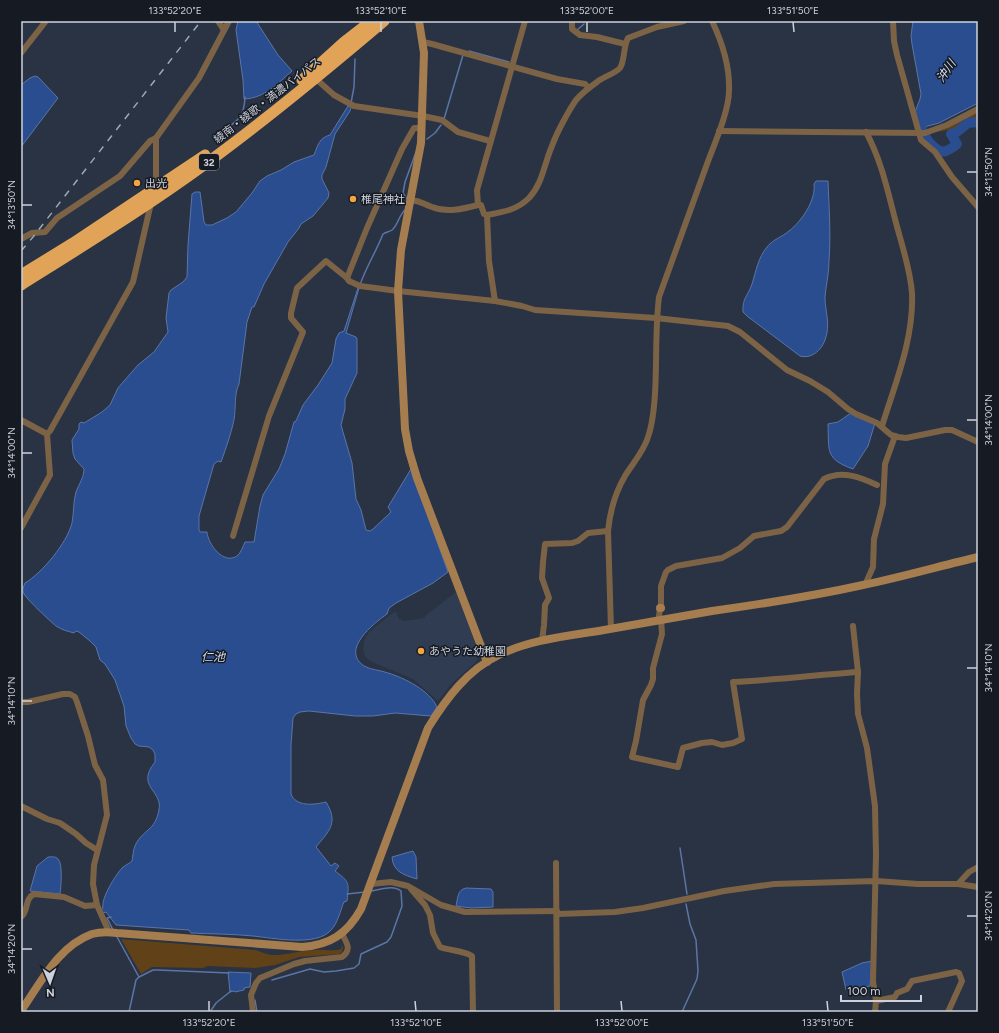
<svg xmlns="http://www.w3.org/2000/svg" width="999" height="1033" font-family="Figtree,'Noto Sans JP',sans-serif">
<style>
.built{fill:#2f3c52}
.green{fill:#614118}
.water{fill:#2a4d90;stroke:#5b75a7}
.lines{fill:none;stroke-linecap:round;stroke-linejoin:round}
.stream{stroke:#5b75a7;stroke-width:1.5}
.river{stroke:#2a4d90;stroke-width:10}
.street{stroke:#7c6346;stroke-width:6}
.secondary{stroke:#a57d4f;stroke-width:8}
.highway{stroke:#e1a358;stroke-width:11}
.rail{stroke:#a0a7b3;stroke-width:1.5;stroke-dasharray:7 7;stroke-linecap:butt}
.ticks{fill:none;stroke:#ccd2dd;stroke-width:1.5}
.poi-dot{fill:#f2a541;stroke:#161a22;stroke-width:1.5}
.labels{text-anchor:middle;stroke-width:3;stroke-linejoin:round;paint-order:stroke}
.shield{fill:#161a22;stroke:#959ba5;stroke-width:1}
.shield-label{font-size:10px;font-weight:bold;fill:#ccd2dd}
.street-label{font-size:11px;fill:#ccd2dd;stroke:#161a22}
.poi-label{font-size:11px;fill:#ccd2dd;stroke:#161a22;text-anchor:start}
.water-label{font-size:12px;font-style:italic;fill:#d0dbef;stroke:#161a22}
.neatline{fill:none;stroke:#ccd2dd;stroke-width:1.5}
.ticks-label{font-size:10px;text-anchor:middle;fill:#ccd2dd}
</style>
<rect width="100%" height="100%" fill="#293343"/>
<polygon class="built" points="456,592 479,653 479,656 475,663 452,683 438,701 413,679 370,661 365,656 363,650 364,641 369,632 390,615 396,611 399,619 404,621 425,618 425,616"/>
<g class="green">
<polygon points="978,112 978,121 968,122 960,128 936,132"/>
<path d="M121,939l135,11c5,2 10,4 15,5 14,1 30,-5 45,-5 7,-1 18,2 25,-1l1,-4 1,2 -1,5 -3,2 -40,3 -24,8 -20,3 -47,-2 -5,2 -51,-1 -11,7z"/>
</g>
<g class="water">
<path d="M238,21h18l22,34 14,16c-15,13 -27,27 -48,28l-1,-19 -7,-50z"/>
<polygon points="913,21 978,21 978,103 939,123 924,127 922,121 918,122 915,112 920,99 921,94 912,44 911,36"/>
<polygon points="35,76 38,77 57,97 58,98 21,147 21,85 30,78"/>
<path d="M348,106l3,1 -1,4 -15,23 -9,33 -4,8v4l7,14 -1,5 -15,18 -12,8 -2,4 -11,14 -24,42 -10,23h-2l-5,15 -8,62c-5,10 -3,24 -5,36 -3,14 -8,28 -13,42l-3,-1 -4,3 -15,52v14l1,2h7c1,12 16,33 30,24 4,-3 6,-10 8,-14h9l6,-36 3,-11 16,-26 6,-15 9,-32 2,-1 7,-16 15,-20 14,-22 4,-24 3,-6 5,-2 14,-43h1l-13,45 10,4 1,2v34l-12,26v10l-4,16 11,38 4,36 5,11 5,20 4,1 3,-2 18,-17 -3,-5 23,-38 37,103 -15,11 -37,20 -7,5 -2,6c-13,9 -47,36 -23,52 7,4 16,4 24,7 17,5 42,18 49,34l-6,9 -36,-3 -22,3h-18l-46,-5 -9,1 -4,2 -3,4 -2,27v49c5,13 23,11 35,8 13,21 3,29 -10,45l15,19 4,-3 4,3 -4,5c15,11 14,12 12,30l-3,1c-4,9 -6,21 -13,28 -14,17 -58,8 -78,6 -20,-2 -41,-2 -62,-3l-2,-3 -73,-5 -10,-13 -3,1 -2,-4 2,-1c-2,-10 12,-32 19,-40 3,-3 7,-4 10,-7 1,-5 1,-11 3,-15 4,-10 12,-14 18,-21 3,-4 5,-10 6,-15 4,-20 -24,-23 -4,-48v-8l-2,-4 -4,-3 -10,-1 -4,-2 -4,-6 -5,-12 -2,-20 -9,-26 -10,-16 -5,-4 -4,-13 -6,-6 -11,-9 -3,-1 -2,2c-7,-2 -12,-3 -18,-7 -6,-5 -31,-28 -33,-34 -1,-3 1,-6 2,-9 17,-10 42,-40 47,-60 2,-10 1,-21 4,-31 3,-8 8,-15 8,-23l-9,-10 -2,-6 -1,-13 7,-11v-5l2,-2 3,1 18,-11 8,-7 8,-17 6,-7 14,-16 16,-13 14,-20 -2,-14 3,-25 2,-3 12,-8 4,-5 1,-32 4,-51 3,-2h5l4,30 2,3h6l15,-7 9,-6 16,-19 8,-12 7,-5 14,-6 13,-8 20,-7c4,-10 5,-17 16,-20z"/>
<path d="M816,181h12c1,27 3,53 1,80 0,12 -3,24 -4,36 0,15 6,27 0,43 -4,11 -14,19 -25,16l-53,-40 -4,-4c-1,-14 5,-16 9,-28 4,-13 6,-26 15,-37 5,-7 15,-10 22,-16 13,-10 27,-31 25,-47z"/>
<path d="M851,413l24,10 -7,23 -15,23c-28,-10 -24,-18 -25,-45l10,-2z"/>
<path d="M413,851l3,6 1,22c-13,-4 -24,-7 -25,-22z"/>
<path d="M48,857c4,0 7,-1 10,2 5,4 3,28 2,35l-30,-3 7,-25z"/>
<path d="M466,888l25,1 2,3v15l-22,1 -15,-2c2,-8 1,-16 10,-18z"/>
<path d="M872,961l-2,25c-8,1 -15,4 -24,4l-4,-18 20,-9z"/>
<polygon points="228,972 251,973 250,987 244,988 244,990 235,992 234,991 230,992"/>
</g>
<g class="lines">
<g class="stream">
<polyline points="577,30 584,24"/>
<polyline points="469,51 509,62"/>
<polyline points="351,103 354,87 355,59"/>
<polyline points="444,119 463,55"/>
<path d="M219,134c17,-13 25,-14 26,-37"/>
<polyline points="427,139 435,133 441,125"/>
<polyline points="407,199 403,193 405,182 416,152"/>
<path d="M360,285c6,-18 16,-33 23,-51 3,-2 6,-2 9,-4 6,-5 7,-15 13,-20"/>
<polyline points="680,848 687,894"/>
<polyline points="347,894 365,892"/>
<polyline points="111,917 107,918 113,930"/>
<polyline points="116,935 139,977 136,980 129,1012"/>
<polyline points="139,977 153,970 158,970 229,973"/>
<path d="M272,980l38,-11 14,3 12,-1 18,-3 5,-4 2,-10 26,-12 4,-5 11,-31 -1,-15c-8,-7 -21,-1 -30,0"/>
<polyline points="255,1000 257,1012"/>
<polyline points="210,1012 216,1003 231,991"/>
<polyline points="682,1012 697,979 698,971 696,940 690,924 686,904"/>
</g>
<g class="river">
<polyline points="922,129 921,124 931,112"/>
<path d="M925,136c3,6 13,18 21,15 4,-1 8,-5 11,-7l-6,-10 6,-2 11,-9 10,-1"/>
</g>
<g class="street">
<polyline points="218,21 224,30"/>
<polyline points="572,21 572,29 580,35 597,37 625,44"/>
<polyline points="893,21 894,41 897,55 921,140 935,152 952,177 978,207"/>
<polyline points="423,42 432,44 557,79 585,84 589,88"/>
<polyline points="21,53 46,21"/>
<polyline points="315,78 334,95 354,106 423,116 442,120 458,132 490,141"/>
<polyline points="719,131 925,133 947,125 978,109"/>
<path d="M866,132c15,28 21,56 29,87 6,24 15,48 17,74 2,46 -17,91 -30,133"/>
<polyline points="154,190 156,178 156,138"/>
<path d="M411,200c10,1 12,4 21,7 15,6 31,2 46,-2"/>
<path d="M487,215c16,-3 30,-5 42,-17 14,-15 15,-34 23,-52 4,-12 17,-36 24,-46 6,-7 14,-13 21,-18 6,-5 19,-9 23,-14 5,-7 3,-21 8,-30l29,-11 27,-6"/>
<polyline points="21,239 32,233 45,232 57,218 120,176 150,141 156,138 199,78 229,21"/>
<polyline points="347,278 367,228 402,149 414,128 422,128"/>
<polyline points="495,301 489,261 487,215 484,214 481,205 478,205 477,190 525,21"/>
<polyline points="21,420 47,434"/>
<polyline points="21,528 50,475 47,434 50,431 133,282 151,203"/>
<polyline points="233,536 269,416 303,332 291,318 291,313 297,288 326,261 347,278 349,281 360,286 398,291 495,301 522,306 535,310 656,318 728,326 740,332 787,370 810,381 828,392 848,409 856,414 877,423 891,435 898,437 906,438 945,430 952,430 978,442"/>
<polyline points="865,585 873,567 874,539 883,504 885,464 895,436"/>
<path d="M660,608l-1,8 2,3 1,15 -9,34v11l-2,6 -8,15 -7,41 -4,16 46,10 5,-19 19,-5 10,-1 10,3 11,-2 9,-4 -9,-57c42,-2 83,-7 125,-10"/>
<path d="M661,608v-22l5,-14 2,-2 8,-4 46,-8 18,-10 14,-12 27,-5 6,-4 37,-48c18,-9 36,-2 53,6"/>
<polyline points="853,626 858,672 857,694 858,714 867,748 875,806 876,855 873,981 876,1001 875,1012"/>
<path d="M611,629l-3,-98c2,-20 7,-38 17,-55 8,-13 19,-25 23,-39 5,-14 6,-28 7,-43 2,-32 0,-65 4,-97 16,-44 32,-88 48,-133 7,-19 22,-53 22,-73 1,-25 -6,-47 -17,-70"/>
<polyline points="542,641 544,625 545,605 549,598 542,578 543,562 545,544 572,543 578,541 588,533 608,531"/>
<polyline points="21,702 28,702 63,694 70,694 75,697 77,702 88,736 95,765 103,780 107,815 94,865 93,884 97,905 109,932"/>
<polyline points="21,806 47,819 60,823 76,834 86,843 97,850"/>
<polyline points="556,863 557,1012"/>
<polyline points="371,884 391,882 408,886 441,905 465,912 557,911"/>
<polyline points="958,884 969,872 978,867"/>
<path d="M411,889l14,16 5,10 3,18 7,14c10,4 22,3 32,9l1,56"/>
<polyline points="557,914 615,912 643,908 724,891 774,884 876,881 918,884 958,884 978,887"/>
<path d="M21,917c8,-6 3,-18 13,-23l30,3 21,9 12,-1"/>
<polyline points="876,1001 895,997 897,993 907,989 912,981 956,972 959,973 962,981 948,1012"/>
<path d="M253,1012l-2,-17 5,-12 4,-5 34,-14 11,-3 37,-4c10,-7 5,-14 0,-23"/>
</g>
<g class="secondary">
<polyline points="419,21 424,53 421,143 401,250 398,291 405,429 409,451 417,478 487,662"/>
<polyline points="660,608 661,608"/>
<path d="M21,1011c19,-27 37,-65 71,-77 7,-2 16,-2 25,-1l185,14c28,-2 45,-13 59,-38l67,-181c18,-29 39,-58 71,-73 33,-16 70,-19 105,-25 36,-6 72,-13 108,-19 50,-7 101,-15 151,-26 39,-8 77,-19 115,-28"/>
</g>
<g class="highway">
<polyline points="302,80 344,42 371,21"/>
<polyline points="21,275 73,243 205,155"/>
<path d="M21,285c62,-39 124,-77 183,-120 62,-45 121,-94 180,-144"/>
</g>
<polyline class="rail" points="21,251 33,237 201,21"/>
</g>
<path class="ticks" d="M175,22v10M381,22v10M587,22v10M793,22l1,10M967,172h10M22,205h10M967,420h10M22,453h10M967,668h10M22,701h10M967,916h10M22,949h10M209,1001v10M415,1001l1,10M621,1001l1,10M827,1001l1,10"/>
<g class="poi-dot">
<circle cx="137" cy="183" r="4"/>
<circle cx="353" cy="199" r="4"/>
<circle cx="421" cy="651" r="4"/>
</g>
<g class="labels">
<rect class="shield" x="199" y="154" width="20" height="16" rx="3"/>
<g class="shield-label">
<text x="209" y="166">32</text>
</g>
<g class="street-label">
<text transform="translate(267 100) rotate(-38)" y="4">綾南・綾歌・満濃バイパス</text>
</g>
<g class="poi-label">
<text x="145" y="187">出光</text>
<text x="361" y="203">椎尾神社</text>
<text x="429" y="655">あやうた幼稚園</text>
</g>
<g class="water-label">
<text transform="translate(946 71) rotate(-55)" y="4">沖川</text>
<text x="213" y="661">仁池</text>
</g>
</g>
<rect width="999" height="1033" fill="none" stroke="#161a22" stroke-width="44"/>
<g transform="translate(50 983) rotate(178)" stroke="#161a22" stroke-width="3" paint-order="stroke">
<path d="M0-3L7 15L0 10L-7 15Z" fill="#ccd2dd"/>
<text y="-6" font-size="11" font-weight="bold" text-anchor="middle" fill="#ccd2dd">N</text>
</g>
<path d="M841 995v6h80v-6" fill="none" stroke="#ccd2dd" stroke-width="2"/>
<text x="847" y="995" font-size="12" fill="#ccd2dd" stroke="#161a22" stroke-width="3" paint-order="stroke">100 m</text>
<rect x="22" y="22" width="955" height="989" class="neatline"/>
<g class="ticks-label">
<text x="175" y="14">133°52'20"E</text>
<text x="381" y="14">133°52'10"E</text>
<text x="587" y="14">133°52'00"E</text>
<text x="793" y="14">133°51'50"E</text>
<text transform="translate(988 172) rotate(-90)" y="4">34°13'50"N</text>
<text transform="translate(11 205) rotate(-90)" y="4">34°13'50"N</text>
<text transform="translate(988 420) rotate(-90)" y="4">34°14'00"N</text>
<text transform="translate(11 453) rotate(-90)" y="4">34°14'00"N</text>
<text transform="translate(988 668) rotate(-90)" y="4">34°14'10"N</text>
<text transform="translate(11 701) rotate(-90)" y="4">34°14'10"N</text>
<text transform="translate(988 916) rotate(-90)" y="4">34°14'20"N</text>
<text transform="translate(11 949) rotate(-90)" y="4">34°14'20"N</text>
<text x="209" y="1026">133°52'20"E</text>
<text x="416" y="1026">133°52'10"E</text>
<text x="622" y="1026">133°52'00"E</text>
<text x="828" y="1026">133°51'50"E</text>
</g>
</svg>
